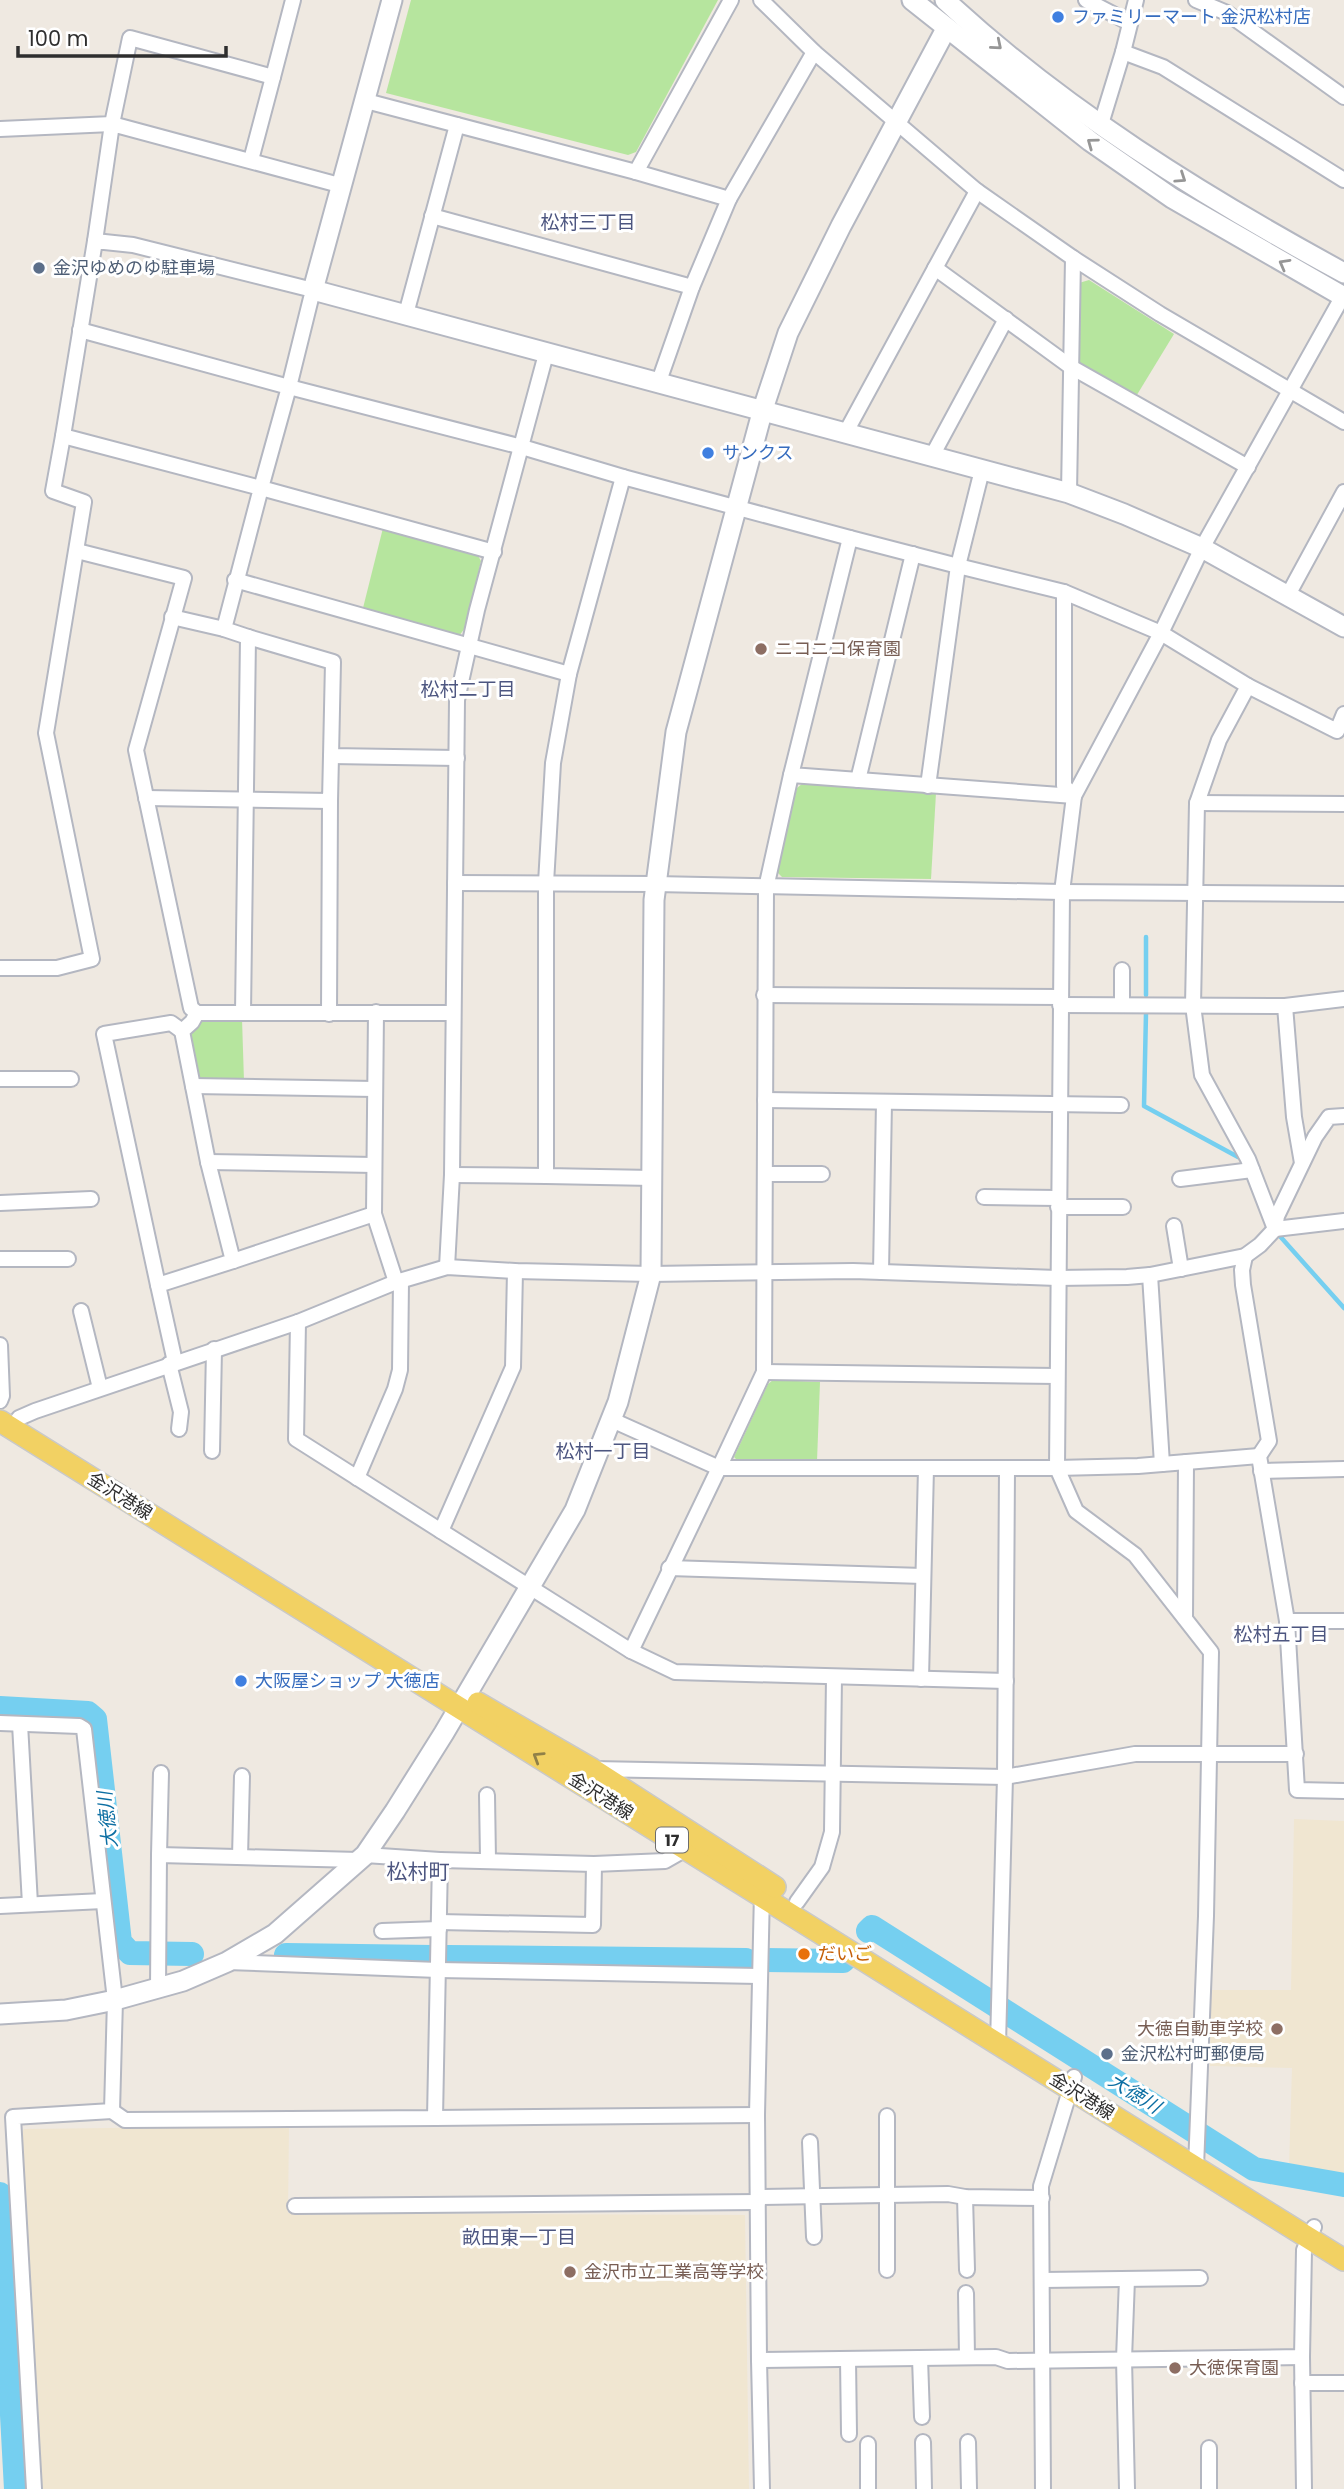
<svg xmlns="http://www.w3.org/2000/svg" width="1344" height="2489" font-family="Poppins,'Noto Sans JP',sans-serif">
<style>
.education{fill:#f0e6d1}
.green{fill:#b6e59e}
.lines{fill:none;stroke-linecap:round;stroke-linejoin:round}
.stream{stroke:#75cff0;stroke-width:4.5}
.river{stroke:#75cff0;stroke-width:24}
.street-casing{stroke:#b4b7c1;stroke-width:18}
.secondary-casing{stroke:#b4b7c1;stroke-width:23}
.primary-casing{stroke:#c9c9c9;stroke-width:24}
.street{stroke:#fff;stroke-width:14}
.secondary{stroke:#fff;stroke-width:19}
.primary{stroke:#f2d163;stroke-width:21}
.oneway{stroke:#969696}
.oneway2{stroke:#908048}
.shop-dot{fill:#3f7fe0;stroke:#fff;stroke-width:2.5}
.service-dot{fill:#5c6f8a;stroke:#fff;stroke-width:2.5}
.education-dot{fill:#8d6e63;stroke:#fff;stroke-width:2.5}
.food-dot{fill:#e8710a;stroke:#fff;stroke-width:2.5}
.labels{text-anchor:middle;stroke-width:6;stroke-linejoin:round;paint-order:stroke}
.shield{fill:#fff;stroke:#6d6d6d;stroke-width:2}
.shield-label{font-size:16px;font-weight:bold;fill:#2e2e2e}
.shop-label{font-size:18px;fill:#366cbe;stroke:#fff;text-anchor:start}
.service-label{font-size:18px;fill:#4e5e75;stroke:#fff;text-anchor:start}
.education-label{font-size:18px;fill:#785e54;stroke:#fff;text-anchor:start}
.street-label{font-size:18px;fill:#2e2e2e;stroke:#fff}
.food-label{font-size:18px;fill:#c56008;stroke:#fff;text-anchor:start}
.neighbourhood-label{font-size:19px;fill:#4d5680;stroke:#fff}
.water-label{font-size:19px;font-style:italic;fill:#0d6fa3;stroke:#fff}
.quarter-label{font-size:21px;fill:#4d5680;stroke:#fff}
</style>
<rect width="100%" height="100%" fill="#efe9e1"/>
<g class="education">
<polygon points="1294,1819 1344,1821 1344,2177 1289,2168 1292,2068 1210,2066 1211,1990 1291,1990"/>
<polygon points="289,2126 288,2213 745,2215 749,2489 42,2489 19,2137 24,2129"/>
</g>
<g class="green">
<polygon points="411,0 718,0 636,152 628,155 386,93"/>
<polygon points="1089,280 1174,334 1135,398 1080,363 1079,283"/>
<polygon points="383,528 477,554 481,561 465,628 459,636 363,608"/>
<polygon points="803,783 936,793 931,879 782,877 776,871 797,788"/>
<polygon points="206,1017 242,1019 244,1081 206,1080 197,1076 188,1034"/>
<polygon points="773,1380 820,1382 817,1461 738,1461 734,1457 768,1384"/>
</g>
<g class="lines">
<g class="stream">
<polyline points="1146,995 1146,937"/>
<polyline points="1146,1013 1144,1106 1238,1157"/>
<polyline points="1278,1234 1344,1308"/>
</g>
<g class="river">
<polyline points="0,1708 88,1713 95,1719 120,1942 130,1953 192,1954"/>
<polyline points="868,1931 872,1927 1254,2169 1344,2185"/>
<polyline points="286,1955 433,1957"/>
<polyline points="448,1957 746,1960"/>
<polyline points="765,1960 843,1961 845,1959"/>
<polyline points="0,2194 16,2489"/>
</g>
<defs>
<g id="street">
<polyline points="761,0 814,52 977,191 1073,258 1069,493"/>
<polyline points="1086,0 1130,23"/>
<polyline points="1196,0 1227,13 1344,97"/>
<polyline points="1123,52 1163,67 1344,180"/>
<polyline points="366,101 636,172 729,199 692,287 658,384"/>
<polyline points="1101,124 1123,52 1136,0"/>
<polyline points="0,129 112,124 130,38 273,77 293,0"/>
<polyline points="251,160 273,77"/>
<polyline points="636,172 731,0"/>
<polyline points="729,199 814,52"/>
<polyline points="432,216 692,287"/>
<polyline points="95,241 112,124 343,186"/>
<polyline points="1073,258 1160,314 1344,422"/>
<polyline points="935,268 1071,367 1248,467"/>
<polyline points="406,314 457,125"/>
<polyline points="80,330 289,387 261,488 494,552"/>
<polyline points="846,432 977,191"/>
<polyline points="932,456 1006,319"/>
<polyline points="850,538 958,566 982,470"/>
<polyline points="77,551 184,578 136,750 191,1008 197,1013 192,1022 182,1031 208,1162 233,1261 158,1285 175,1362"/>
<polyline points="235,580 569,674"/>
<polyline points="1064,592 1064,786 1074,796"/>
<polyline points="1288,595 1344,492"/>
<polyline points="172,617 224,629"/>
<polyline points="248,637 333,662 331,756 457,758"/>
<polyline points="1248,686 1219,740 1197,803 1193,1005 1202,1075 1248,1159 1275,1229 1344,1221"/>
<polyline points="858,780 913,554"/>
<polyline points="928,786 958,566 1064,592 1161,633 1248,686 1337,731 1344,714"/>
<polyline points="146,798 330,801 331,756"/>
<polyline points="1197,803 1344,804"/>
<polyline points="455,883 655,884 1062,892 1074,796 1161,633 1202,548 1344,294"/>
<polyline points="0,968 57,968 92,959 46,733 84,502 53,491 63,436"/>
<polyline points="1122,970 1122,1005"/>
<polyline points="764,995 1060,997"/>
<polyline points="1060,1005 1285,1006 1344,999"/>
<polyline points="1285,1006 1294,1117 1302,1163"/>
<polyline points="376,1012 374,1214 396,1282"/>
<polyline points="197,1013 452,1013"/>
<polyline points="243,1013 248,637 224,629 261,488 63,436 95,241 133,245 313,290 289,387 522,447 623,477"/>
<polyline points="329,1014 330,801"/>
<polyline points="0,1079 71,1079"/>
<polyline points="193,1086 375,1089"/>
<polyline points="765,1100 1121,1105"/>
<polyline points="208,1162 374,1165"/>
<polyline points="765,1174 822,1174"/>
<polyline points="452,1175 546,1176"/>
<polyline points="653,1178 546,1176 546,883 553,763 569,674 623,477 850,538 791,775 1074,796"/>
<polyline points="1180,1179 1252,1170"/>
<polyline points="984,1197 1058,1198"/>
<polyline points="0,1203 91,1199"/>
<polyline points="1058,1207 1123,1207"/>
<polyline points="1174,1226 1181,1269"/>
<polyline points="1245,1256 1242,1270 1243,1285 1269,1441 1259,1456 1287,1621 1297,1790 1344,1791"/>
<polyline points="0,1259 68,1259"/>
<polyline points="233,1261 374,1214"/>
<polyline points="447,1267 452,1175 457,700 477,610 546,354"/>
<polyline points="515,1271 513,1367 441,1531 631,1651 719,1468 1057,1468 1062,892 1344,894"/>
<polyline points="881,1272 884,1102"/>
<polyline points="1150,1275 1162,1464"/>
<polyline points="158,1285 104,1034 171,1023 182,1031"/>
<polyline points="81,1311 100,1388"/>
<polyline points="298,1322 296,1439 441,1531"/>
<polyline points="0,1345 2,1396 0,1401"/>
<polyline points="169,1364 181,1412 179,1429"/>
<polyline points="764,1372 1057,1376"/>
<polyline points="612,1420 719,1468 764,1372 766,888 791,775"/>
<polyline points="12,1428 19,1418 35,1411 298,1322 396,1282 447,1267 515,1271 651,1274 853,1271 1057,1278 1127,1277 1150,1275 1245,1256 1260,1245 1275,1229 1277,1216 1315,1137 1329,1117 1344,1116"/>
<polyline points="212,1451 214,1349"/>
<polyline points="1261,1471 1344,1469"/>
<polyline points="357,1478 395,1389 400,1370 401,1281"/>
<polyline points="669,1568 923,1576"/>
<polyline points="1185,1618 1186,1462"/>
<polyline points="1287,1621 1344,1621"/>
<polyline points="631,1651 675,1672 1006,1681"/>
<polyline points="921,1679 926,1468"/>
<polyline points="0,1723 79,1726 84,1729 115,2000 112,2111 13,2117 34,2489"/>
<polyline points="20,1724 30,1904"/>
<polyline points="594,1769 1005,1777 1135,1754 1296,1754"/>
<polyline points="487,1795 488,1860"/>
<polyline points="159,1855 161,1773"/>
<polyline points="240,1857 242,1776"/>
<polyline points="440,1860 594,1864 665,1861 686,1849 688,1845"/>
<polyline points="762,1892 757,2115 759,2360 762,2489"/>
<polyline points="797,1902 822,1867 832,1832 834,1677"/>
<polyline points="0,1906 103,1901"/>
<polyline points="439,1922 593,1925 594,1864"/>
<polyline points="382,1931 439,1929"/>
<polyline points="227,1962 438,1970 759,1976"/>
<polyline points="158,1988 159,1855 359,1860"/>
<polyline points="998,2044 1005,1777 1007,1469"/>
<polyline points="112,2111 125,2120 435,2118 440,1860 365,1855"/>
<polyline points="435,2118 757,2115"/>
<polyline points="810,2142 814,2237"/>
<polyline points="1196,2167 1206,1916 1211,1652 1135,1555 1076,1511 1057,1468 1138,1466 1259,1456"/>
<polyline points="758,2197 948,2194 965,2197 1042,2198"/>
<polyline points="965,2197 967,2270"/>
<polyline points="295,2206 758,2202"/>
<polyline points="887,2270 887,2116"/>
<polyline points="1127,2279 1124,2359 1127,2489"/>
<polyline points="1042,2280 1200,2278"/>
<polyline points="966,2293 967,2357"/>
<polyline points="1302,2357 1304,2489"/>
<polyline points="920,2358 922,2417"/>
<polyline points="848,2359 849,2434"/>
<polyline points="759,2360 996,2357 1008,2361 1302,2357 1304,2250 1314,2227"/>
<polyline points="1302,2383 1344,2383"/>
<polyline points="923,2442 924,2489"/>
<polyline points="968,2442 969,2489"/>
<polyline points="868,2444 868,2489"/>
<polyline points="1209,2448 1209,2489"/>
<polyline points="1043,2489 1041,2186 1074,2077"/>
</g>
<g id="secondary">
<polyline points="392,0 313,290 1069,493 1124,514 1202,548 1344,627"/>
<polyline points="912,0 1090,141 1172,198 1344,297"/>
<path d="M945,0c117,109 259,197 399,273"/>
<polyline points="0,2014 66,2010 115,2000 183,1981 227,1962 275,1934 365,1855 395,1811 444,1733 575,1510 618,1402 651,1274 654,900 676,732 763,409 788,333 841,226 946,29"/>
</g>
<g id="primary">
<polyline points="0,1421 1344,2260"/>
<polyline points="478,1703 592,1769 775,1887"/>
</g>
</defs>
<use href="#street" class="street-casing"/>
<use href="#secondary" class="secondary-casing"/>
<use href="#primary" class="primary-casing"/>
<use href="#street" class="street"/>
<use href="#secondary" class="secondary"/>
<use href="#primary" class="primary"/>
</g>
<defs><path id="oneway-chevron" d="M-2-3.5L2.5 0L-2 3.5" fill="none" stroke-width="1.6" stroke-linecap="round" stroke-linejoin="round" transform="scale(1.75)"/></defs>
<g class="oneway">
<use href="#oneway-chevron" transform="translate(997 45) rotate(40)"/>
<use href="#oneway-chevron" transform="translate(1092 143) rotate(-144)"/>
<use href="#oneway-chevron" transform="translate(1181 178) rotate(34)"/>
<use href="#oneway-chevron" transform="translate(1284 264) rotate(-151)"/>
</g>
<use class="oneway2" href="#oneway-chevron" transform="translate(538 1757) rotate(-148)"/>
<g class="shop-dot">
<circle cx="1058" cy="17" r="7"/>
<circle cx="708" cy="453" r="7"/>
<circle cx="241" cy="1681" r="7"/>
</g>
<g class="service-dot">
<circle cx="39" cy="268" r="7"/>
<circle cx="1107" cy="2054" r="7"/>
</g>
<g class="education-dot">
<circle cx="761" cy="649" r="7"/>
<circle cx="1277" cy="2029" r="7"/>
<circle cx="570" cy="2272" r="7"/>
<circle cx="1175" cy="2368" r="7"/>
</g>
<circle class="food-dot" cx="804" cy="1954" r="7"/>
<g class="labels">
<rect class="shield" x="656" y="1827.5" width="32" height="25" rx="5"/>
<g class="shield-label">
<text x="672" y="1846">17</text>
</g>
<g class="shop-label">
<text x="1072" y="23">ファミリーマート 金沢松村店</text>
<text x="722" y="459">サンクス</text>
<text x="255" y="1687">大阪屋ショップ 大徳店</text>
</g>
<g class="service-label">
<text x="53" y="274">金沢ゆめのゆ駐車場</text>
<text x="1121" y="2060">金沢松村町郵便局</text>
</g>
<g class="education-label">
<text x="775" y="655">ニコニコ保育園</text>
<text x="1263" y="2035" text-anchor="end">大徳自動車学校</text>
<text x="584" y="2278">金沢市立工業高等学校</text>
<text x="1189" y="2374">大徳保育園</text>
</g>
<g class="street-label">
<text transform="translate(120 1496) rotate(32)" y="6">金沢港線</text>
<text transform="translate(601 1796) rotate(32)" y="6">金沢港線</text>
<text transform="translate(1082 2096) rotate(32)" y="6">金沢港線</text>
</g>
<g class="food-label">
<text x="818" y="1960">だいご</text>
</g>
<g class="neighbourhood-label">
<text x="588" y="229">松村三丁目</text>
<text x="468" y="696">松村二丁目</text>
<text x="603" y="1458">松村一丁目</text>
<text x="1281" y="1641">松村五丁目</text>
<text x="519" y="2244">畝田東一丁目</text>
</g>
<g class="water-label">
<text transform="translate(107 1820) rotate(-96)" y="7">大徳川</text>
<text transform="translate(1135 2093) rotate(32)" y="7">大徳川</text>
</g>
<g class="quarter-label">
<text x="418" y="1879">松村町</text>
</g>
</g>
<path d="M18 46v10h208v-10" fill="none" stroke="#2e2e2e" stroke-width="3.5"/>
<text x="28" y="46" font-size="21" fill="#2e2e2e" stroke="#ffffff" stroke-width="5" paint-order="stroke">100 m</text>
</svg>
